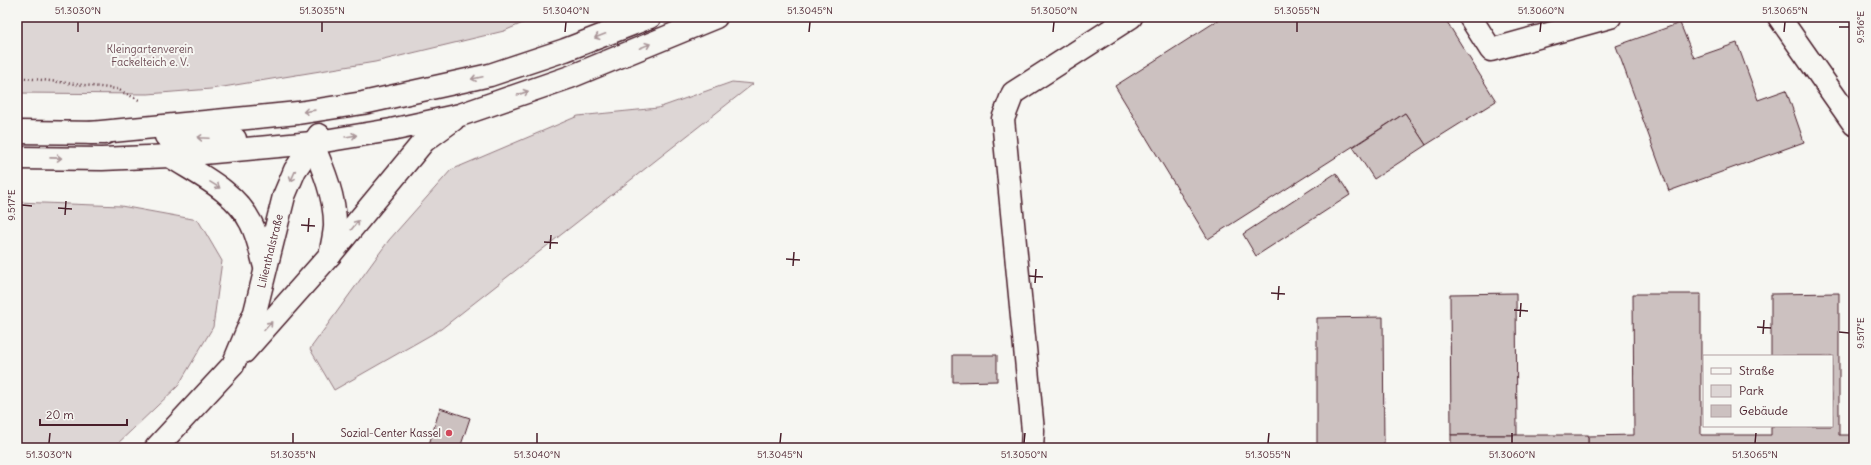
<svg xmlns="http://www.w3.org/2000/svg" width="1871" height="465" font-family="Delius,sans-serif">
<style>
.green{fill:#ddd6d5;stroke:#947a80}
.building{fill:#ccc1c0;stroke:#4a1f2b}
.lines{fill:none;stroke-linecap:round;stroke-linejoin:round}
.minor-casing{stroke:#4a1f2b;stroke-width:25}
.major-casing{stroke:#4a1f2b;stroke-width:25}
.path{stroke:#4a1f2b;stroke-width:2.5;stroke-dasharray:1 3;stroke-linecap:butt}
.minor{stroke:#f6f6f2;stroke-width:22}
.major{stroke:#f6f6f2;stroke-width:22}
.oneway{stroke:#a99598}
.ticks{fill:none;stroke:#4a1f2b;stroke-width:1.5}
.poi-dot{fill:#d1495b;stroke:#f6f6f2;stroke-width:1.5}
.labels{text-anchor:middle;stroke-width:4;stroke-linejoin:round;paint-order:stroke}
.park-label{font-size:11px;fill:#6f4d56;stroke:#f6f6f2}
.street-label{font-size:11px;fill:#4a1f2b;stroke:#f6f6f2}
.poi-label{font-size:11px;fill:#4a1f2b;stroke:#f6f6f2;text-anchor:end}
.neatline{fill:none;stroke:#4a1f2b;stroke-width:1.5}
.ticks-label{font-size:10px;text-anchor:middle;fill:#4a1f2b}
</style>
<rect width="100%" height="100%" fill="#f6f6f2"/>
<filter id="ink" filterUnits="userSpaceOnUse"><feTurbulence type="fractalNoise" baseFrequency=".025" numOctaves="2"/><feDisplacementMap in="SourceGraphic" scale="8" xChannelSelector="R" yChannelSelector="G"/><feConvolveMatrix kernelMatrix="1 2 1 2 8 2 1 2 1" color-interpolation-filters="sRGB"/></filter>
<g filter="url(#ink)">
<g class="green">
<polygon points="17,17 537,17 504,31 375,62 211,89 148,94 17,93"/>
<polygon points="732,82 753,84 441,329 334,390 310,349 389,240 451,170 578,116 658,108"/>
<polygon points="17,202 121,206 198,220 222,261 213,327 178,386 113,448 17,448"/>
</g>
<g class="building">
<polygon points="1223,17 1444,17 1496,101 1426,145 1405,113 1208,239 1115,86"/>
<polygon points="1680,23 1694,58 1737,43 1758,100 1786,90 1804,142 1669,191 1616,46"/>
<polygon points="1405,113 1426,145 1374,179 1353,147"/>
<polygon points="1336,173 1350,195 1256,256 1243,234"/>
<polygon points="1516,293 1517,435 1451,435 1450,294"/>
<polygon points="1839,293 1839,435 1854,435 1854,448 1588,448 1588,436 1634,435 1633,294 1701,294 1701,435 1771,435 1771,426 1832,426 1832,356 1771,356 1771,294"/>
<polygon points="1383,317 1384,448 1317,448 1317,318"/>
<polygon points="953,355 997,355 997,381 953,382"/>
<polygon points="440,408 470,418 460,448 428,448"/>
<rect x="1451" y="435" width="137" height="13"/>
</g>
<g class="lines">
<defs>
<g id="minor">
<polyline points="1470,17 1491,50 1610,17"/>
<polyline points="1779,17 1854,124"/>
<polyline points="1032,448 1033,431 1003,119 1013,93 1131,17"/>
</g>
<g id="major">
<polyline points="17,132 105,133"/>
<polyline points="91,133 298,113 363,103 490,75 565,50 650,17"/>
<polyline points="166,136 235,139"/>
<path d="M312,143c11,25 24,56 23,84 -1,10 -3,19 -5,28"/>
<path d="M170,156c29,19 65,35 81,67 7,13 10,30 14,44"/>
<polyline points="17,158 102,159 170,156 312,143 391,130 460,115 570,77 716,17"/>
<polyline points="244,352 330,255 424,141 453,120"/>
<polyline points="156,448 233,365 255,312 284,196 295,170 319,135"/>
</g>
</defs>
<use href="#minor" class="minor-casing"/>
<use href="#major" class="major-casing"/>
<polyline class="path" points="17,77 117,89 141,101"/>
<use href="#minor" class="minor"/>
<use href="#major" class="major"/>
</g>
<defs><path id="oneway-shaft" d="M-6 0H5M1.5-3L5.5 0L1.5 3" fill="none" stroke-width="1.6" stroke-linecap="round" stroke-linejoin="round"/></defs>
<g class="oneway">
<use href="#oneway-shaft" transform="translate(600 36) rotate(159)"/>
<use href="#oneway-shaft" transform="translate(645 46) rotate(-22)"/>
<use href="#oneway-shaft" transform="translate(477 78) rotate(168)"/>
<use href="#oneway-shaft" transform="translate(523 93) rotate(-19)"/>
<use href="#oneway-shaft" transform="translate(309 111) rotate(172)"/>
<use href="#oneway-shaft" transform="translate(351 136) rotate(-9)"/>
<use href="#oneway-shaft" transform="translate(203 138) rotate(-177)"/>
<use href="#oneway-shaft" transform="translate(56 158) rotate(1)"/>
<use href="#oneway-shaft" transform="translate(293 176) rotate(114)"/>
<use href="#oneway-shaft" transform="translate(215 185) rotate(32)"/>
<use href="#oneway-shaft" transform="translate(355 225) rotate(-51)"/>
<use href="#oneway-shaft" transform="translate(268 326) rotate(-48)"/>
</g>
</g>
<path class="ticks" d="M1839,27h10M78,32v-10M322,32v-10M565,32l1,-10M809,32l1,-10M1053,32l1,-10M1297,32v-10M1540,32l1,-10M1784,32l1,-10M22,205l10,1M58,208l14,1M65,215l1,-14M301,225l14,1M308,232l1,-14M544,242l14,1M550,249l1,-14M786,259l14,1M793,266l1,-14M1029,276l14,1M1035,283l1,-14M1271,293l14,1M1278,300l1,-14M1514,310l14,1M1520,317l1,-14M1757,327l14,1M1839,332l10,1M1763,334l1,-14M49,443l1,-10M293,443v-10M537,443v-10M780,443l1,-10M1024,443l1,-10M1268,443l1,-10M1512,443v-10M1755,443l1,-10"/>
<circle class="poi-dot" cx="449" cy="433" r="4"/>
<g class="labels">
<g class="park-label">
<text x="150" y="53">Kleingartenverein<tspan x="150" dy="13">Fackelteich e. V.</tspan></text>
</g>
<g class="street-label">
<text transform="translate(270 251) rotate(-76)" y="4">Lilienthalstraße</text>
</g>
<g class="poi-label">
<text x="441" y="437">Sozial-Center Kassel</text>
</g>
</g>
<rect width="1871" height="465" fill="none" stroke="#f6f6f2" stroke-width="44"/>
<rect x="1703" y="355" width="130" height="72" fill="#f6f6f2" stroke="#b1a0a2"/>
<rect x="1711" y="368" width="20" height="6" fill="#f6f6f2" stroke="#b1a0a2"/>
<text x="1739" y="375" font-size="12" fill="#4a1f2b">Straße</text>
<rect x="1711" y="385" width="20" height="12" fill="#ddd6d5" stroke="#b1a0a2"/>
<text x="1739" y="395" font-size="12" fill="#4a1f2b">Park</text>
<rect x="1711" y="405" width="20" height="12" fill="#ccc1c0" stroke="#b1a0a2"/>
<text x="1739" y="415" font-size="12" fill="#4a1f2b">Gebäude</text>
<path d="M40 419v6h87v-6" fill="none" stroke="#4a1f2b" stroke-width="2"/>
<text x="46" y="419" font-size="12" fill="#4a1f2b" stroke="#f6f6f2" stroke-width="3" paint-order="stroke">20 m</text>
<rect x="22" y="22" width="1827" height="421" class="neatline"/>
<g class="ticks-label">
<text x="78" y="14">51.3030°N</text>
<text x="322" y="14">51.3035°N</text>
<text x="566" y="14">51.3040°N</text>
<text x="810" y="14">51.3045°N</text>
<text x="1054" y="14">51.3050°N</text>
<text x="1297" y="14">51.3055°N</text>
<text x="1541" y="14">51.3060°N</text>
<text x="1785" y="14">51.3065°N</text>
<text transform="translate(1860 27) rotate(-90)" y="4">9.516°E</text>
<text transform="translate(11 205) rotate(-90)" y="4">9.517°E</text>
<text transform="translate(1860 333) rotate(-90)" y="4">9.517°E</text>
<text x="49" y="458">51.3030°N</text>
<text x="293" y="458">51.3035°N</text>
<text x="537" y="458">51.3040°N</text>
<text x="780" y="458">51.3045°N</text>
<text x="1024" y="458">51.3050°N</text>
<text x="1268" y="458">51.3055°N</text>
<text x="1512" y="458">51.3060°N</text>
<text x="1755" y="458">51.3065°N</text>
</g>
</svg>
